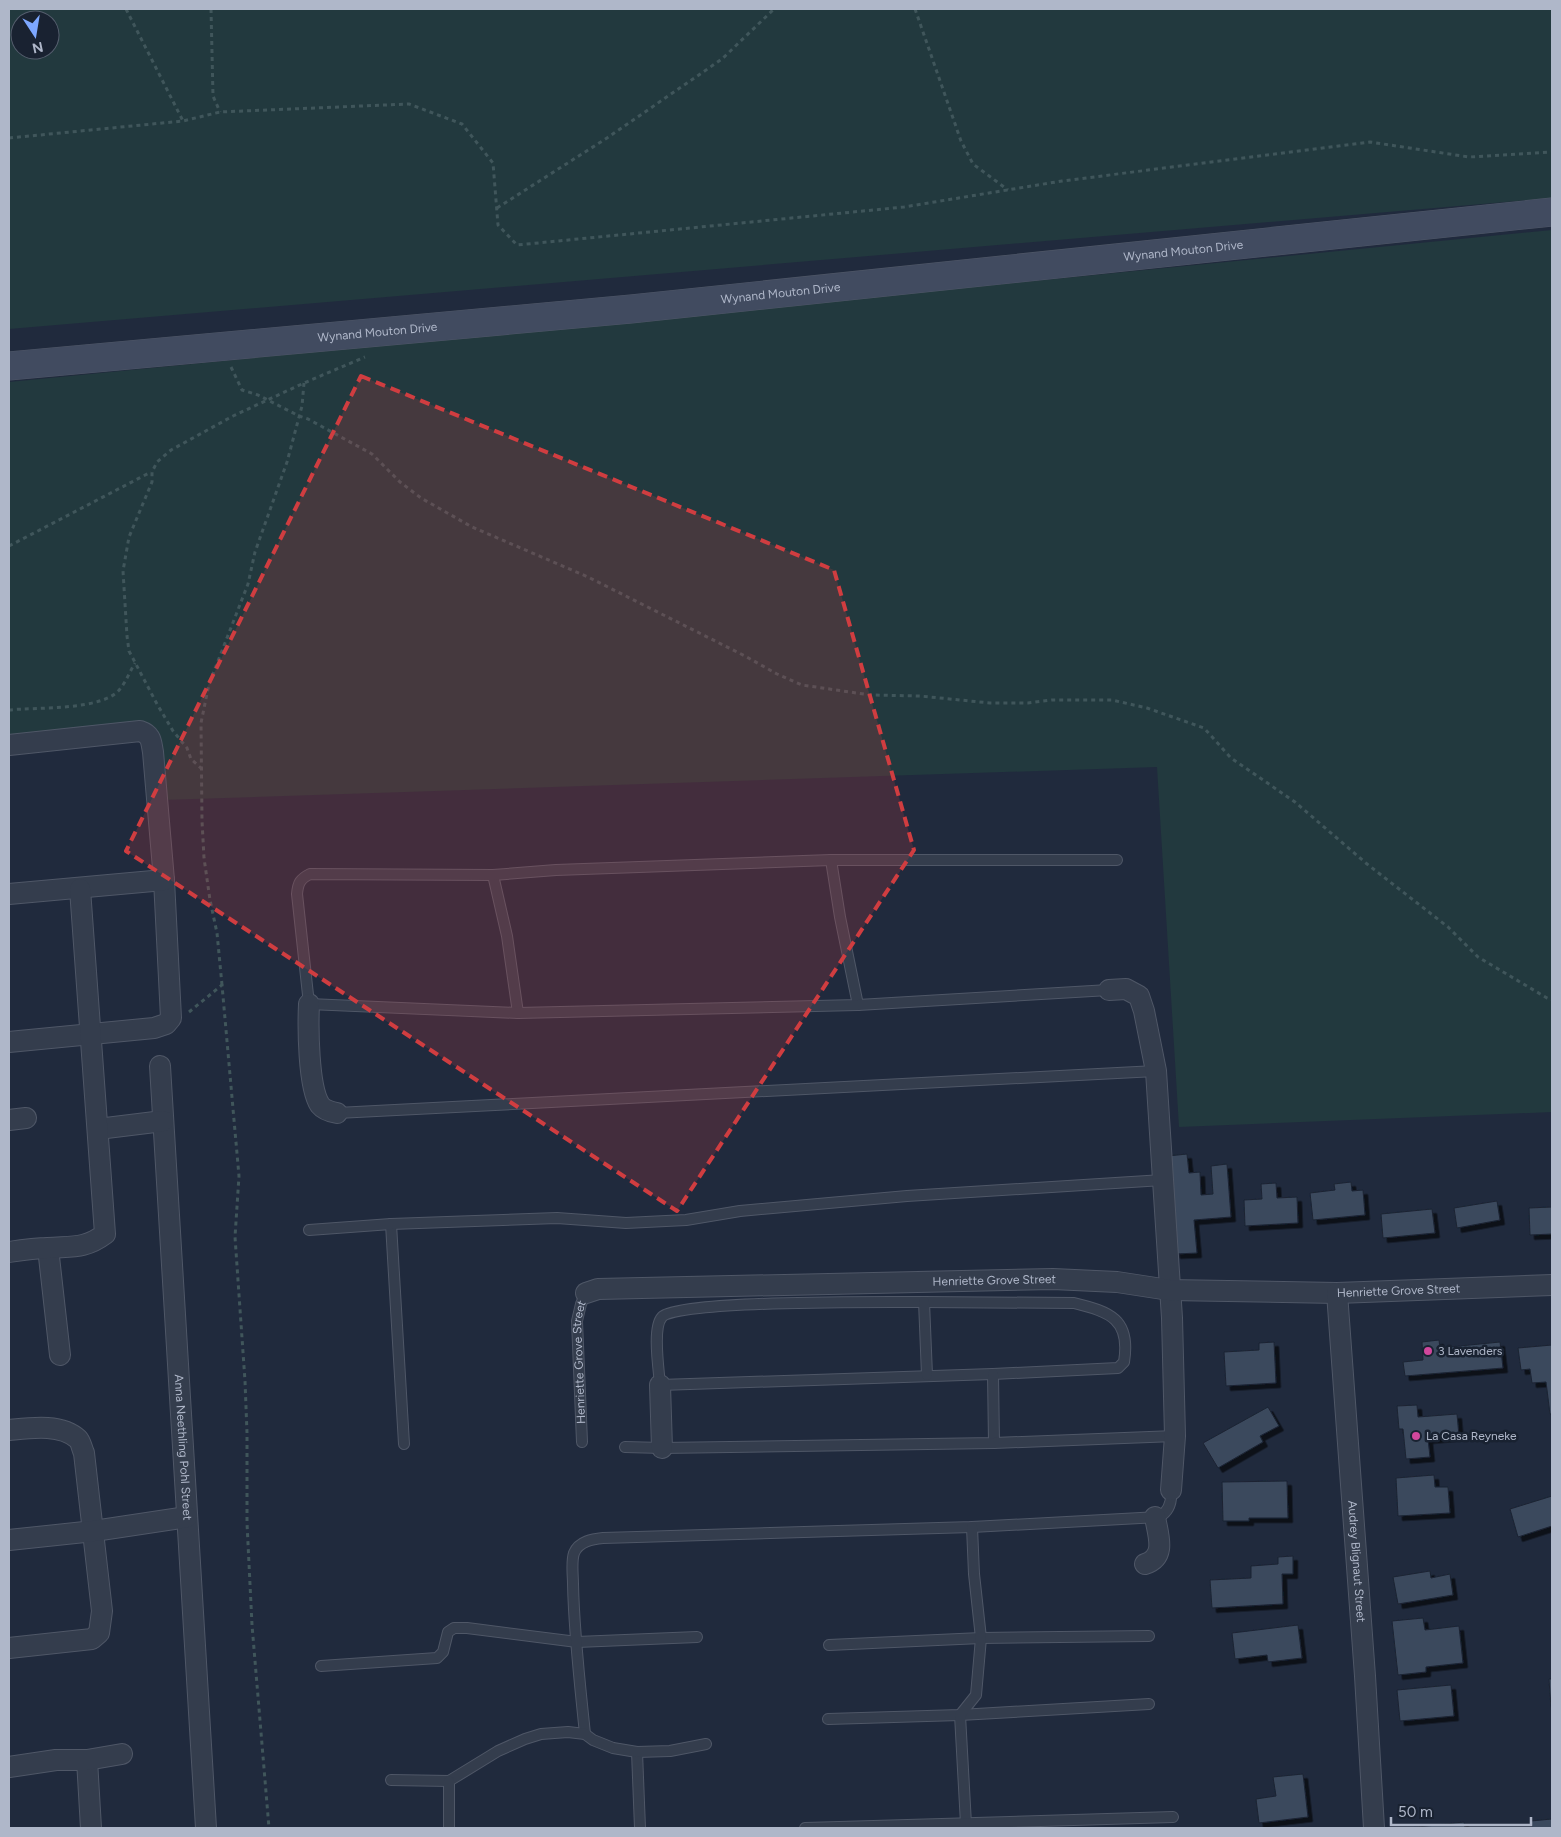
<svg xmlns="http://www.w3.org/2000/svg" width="1561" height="1837" font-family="Figtree,sans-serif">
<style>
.green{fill:#22393e;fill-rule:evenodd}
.building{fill:#3b485d;stroke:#1b2433;filter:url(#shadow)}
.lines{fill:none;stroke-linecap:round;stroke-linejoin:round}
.lane-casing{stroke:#4f5767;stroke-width:12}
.street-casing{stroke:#4f5767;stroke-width:22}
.secondary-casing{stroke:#4f5767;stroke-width:29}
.path{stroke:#40565b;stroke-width:3;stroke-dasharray:4 4;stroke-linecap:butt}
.lane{stroke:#343d4d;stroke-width:10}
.street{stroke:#343d4d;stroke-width:20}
.secondary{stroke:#414b60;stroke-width:28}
.marked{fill:#d03d40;fill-opacity:0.2;stroke:#d03d40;stroke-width:4;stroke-dasharray:10 6;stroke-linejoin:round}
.hotel-dot{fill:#d1479c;stroke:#192231;stroke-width:2}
.labels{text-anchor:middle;stroke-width:5;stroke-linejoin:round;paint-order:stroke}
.street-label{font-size:12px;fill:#afb7c9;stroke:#192231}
.poi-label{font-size:12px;fill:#afb7c9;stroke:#192231;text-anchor:start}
</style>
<defs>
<filter id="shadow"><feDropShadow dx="4.5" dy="4.5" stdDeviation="0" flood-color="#0009"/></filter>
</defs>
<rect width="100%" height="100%" fill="#202a3d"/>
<g class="green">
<path d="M9,9h1543v189l-1543,131zM20,20h30v30h-30z"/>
<polygon points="1552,230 1552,1112 1179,1127 1157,767 162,800 154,728 9,743 9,382"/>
</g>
<g class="building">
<polygon points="1187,1154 1189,1173 1200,1172 1201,1195 1213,1194 1211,1166 1227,1164 1231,1217 1194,1220 1197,1253 1176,1254 1168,1156"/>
<polygon points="1351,1182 1352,1191 1363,1190 1365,1215 1313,1220 1310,1193 1335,1190 1334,1184"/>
<polygon points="1276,1183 1277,1198 1297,1197 1298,1223 1245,1226 1244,1200 1262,1199 1261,1184"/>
<polygon points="1497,1201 1500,1220 1457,1228 1454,1208"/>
<polygon points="1552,1207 1552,1234 1530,1235 1529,1208"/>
<polygon points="1432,1209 1435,1233 1383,1238 1381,1214"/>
<polygon points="1439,1340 1440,1348 1500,1342 1503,1368 1405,1376 1403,1362 1423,1360 1422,1342"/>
<polygon points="1274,1342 1276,1383 1226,1386 1224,1352 1259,1350 1259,1343"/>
<polygon points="1552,1345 1552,1414 1550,1414 1546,1382 1532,1383 1530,1369 1521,1370 1518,1348"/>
<polygon points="1417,1405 1418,1417 1457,1414 1459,1436 1428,1439 1430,1457 1406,1459 1403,1429 1399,1429 1397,1406"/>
<polygon points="1268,1407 1279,1426 1260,1436 1263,1442 1218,1468 1203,1443"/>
<polygon points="1434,1475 1435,1487 1448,1487 1450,1513 1398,1516 1396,1478"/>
<polygon points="1287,1481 1288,1518 1249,1518 1249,1521 1223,1521 1222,1482"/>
<polygon points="1552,1496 1552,1526 1518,1537 1510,1509"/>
<polygon points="1293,1556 1293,1574 1282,1574 1283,1604 1212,1608 1210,1580 1251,1578 1251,1566 1278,1564 1278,1557"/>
<polygon points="1430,1571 1431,1578 1450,1574 1453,1595 1398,1604 1393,1577"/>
<polygon points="1423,1618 1425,1630 1459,1626 1463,1663 1426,1667 1426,1672 1398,1675 1392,1621"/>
<polygon points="1298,1625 1302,1658 1268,1662 1267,1655 1235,1659 1232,1633"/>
<polygon points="1549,1679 1552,1679 1552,1708 1551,1708"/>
<polygon points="1451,1685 1454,1716 1400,1721 1397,1690"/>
<polygon points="1303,1774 1308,1817 1259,1823 1256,1799 1276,1796 1273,1777"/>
<polygon points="1552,1819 1552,1828 1532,1828 1531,1821"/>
<polygon points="1464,1822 1465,1828 1409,1828"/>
</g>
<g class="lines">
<defs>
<g id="lane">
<polyline points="831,860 840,917 858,1005"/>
<polyline points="493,875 507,936 518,1013"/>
<path d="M1109,990l-251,15 -340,8 -209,-9 -12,-110c1,-11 3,-15 13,-20l183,1 63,-5 275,-10h286"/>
<polyline points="337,1113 1156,1071"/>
<polyline points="391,1224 404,1444"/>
<polyline points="309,1230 391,1224 557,1218 626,1223 686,1220 740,1211 907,1196 1163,1180"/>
<path d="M924,1302l150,1c36,9 57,16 50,59l-6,6 -125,6 -333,11c-1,-15 -8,-57 2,-68 13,-17 229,-15 262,-15z"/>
<polyline points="924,1302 927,1375"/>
<polyline points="993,1374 994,1443"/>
<path id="s1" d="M582,1442l-5,-121 4,-17 5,-11"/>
<polyline points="625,1447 662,1448 994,1443 1175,1436"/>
<polyline points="829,1645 981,1638 1149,1636"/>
<polyline points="321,1666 437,1658 443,1652 448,1632 454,1628 467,1628 577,1642 697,1637"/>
<polyline points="828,1719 960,1715 1149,1704"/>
<path d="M585,1734c-5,-50 -11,-100 -12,-150 0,-9 -2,-22 1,-31 5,-12 19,-14 29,-15l369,-11 187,-10c11,-6 13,-16 12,-27"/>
<polyline points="637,1752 640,1828"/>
<polyline points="391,1780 449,1781 498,1751 525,1739 541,1734 568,1732 585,1734 593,1740 613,1748 637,1752 670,1751 706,1744"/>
<polyline points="966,1824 960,1715 976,1695 981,1638 974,1574 972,1527"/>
<polyline points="449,1828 449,1781"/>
<polyline points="805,1828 1173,1817"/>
</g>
<g id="street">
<path d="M9,745l131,-14c12,4 11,11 13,21l11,128 7,138 -5,6 -12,4 -145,14"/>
<polyline points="9,894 164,880"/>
<polyline points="1109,990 1126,989 1139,996 1144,1011 1156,1071 1163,1180 1172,1318 1175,1436 1171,1490"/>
<path d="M309,1004c-1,22 -1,83 11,101 4,5 11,7 17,8"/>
<path id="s2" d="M160,1066l46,762"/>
<polyline points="9,1120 26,1118"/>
<polyline points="98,1129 163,1121"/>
<polyline points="48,1248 60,1355"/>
<path d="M9,1252c13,-2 26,-4 39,-4 24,-2 37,1 57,-14l-25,-345"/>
<path id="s3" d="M586,1293l12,-4 455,-10 64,3 52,8 168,3 215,-8"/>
<path id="s4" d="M1337,1293l28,383 9,152"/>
<polyline points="660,1385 662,1448"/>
<path d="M9,1430c20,-2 52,-7 69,9 3,3 4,10 6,14l18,158 -3,22 -7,6 -83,9"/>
<polyline points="9,1540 94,1531 187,1517"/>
<path d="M1145,1564c22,-7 13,-29 10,-47"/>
<polyline points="87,1760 91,1828"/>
<polyline points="9,1767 56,1760 87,1760 122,1754"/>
</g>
<g id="secondary">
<path id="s5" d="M9,366l622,-57 921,-97"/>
</g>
</defs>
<use href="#lane" class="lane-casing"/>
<use href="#street" class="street-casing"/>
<use href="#secondary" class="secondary-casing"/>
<g class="path">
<polyline points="126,9 183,121"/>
<polyline points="211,9 213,96 220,112"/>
<polyline points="915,9 961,141 973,164 1008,190"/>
<polyline points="9,138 183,121 220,112 409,104 462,124 493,163 498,225 517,245 904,207 1062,181 1370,142 1469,157 1552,152"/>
<polyline points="497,208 607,138 722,59 774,9"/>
<polyline points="231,367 242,390 258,395 299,416 308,419 372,454 400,482 421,498 472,527 588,577 745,656 777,674 802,685 870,695 920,696 990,703 1028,703 1052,700 1112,700 1147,708 1204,728 1231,758 1295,802 1367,864 1448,927 1478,957 1547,998 1552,1000"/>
<polyline points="9,546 151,472"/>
<path d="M9,710c27,-3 94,1 111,-21 6,-7 10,-18 15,-26"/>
<polyline points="202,769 191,759 187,748 173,731 157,704 129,651 127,636 123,571 129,537 152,482 152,472 157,462 171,450 233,416 304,383 365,357"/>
<polyline points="222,985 217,933 210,900 204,858 202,821 201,723 209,684 248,584 255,552 287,462 302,406 304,383"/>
<polyline points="189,1012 222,985 239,1176 235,1237 245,1381 247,1433 247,1523 252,1625 269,1828"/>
</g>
<use href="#lane" class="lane"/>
<use href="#street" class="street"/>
<use href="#secondary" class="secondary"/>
</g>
<path class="marked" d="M361,376l473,194 80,280 -237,361 -551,-360z"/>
<g class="hotel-dot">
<circle cx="1428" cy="1351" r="5"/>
<circle cx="1416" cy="1436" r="5"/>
</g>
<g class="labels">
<g class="street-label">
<text dy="4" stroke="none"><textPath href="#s5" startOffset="1180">Wynand Mouton Drive</textPath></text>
<text dy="4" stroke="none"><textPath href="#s5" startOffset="775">Wynand Mouton Drive</textPath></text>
<text dy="4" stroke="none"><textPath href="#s5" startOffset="370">Wynand Mouton Drive</textPath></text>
<text dy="4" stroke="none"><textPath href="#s3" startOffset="409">Henriette Grove Street</textPath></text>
<text dy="4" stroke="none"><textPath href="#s3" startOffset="814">Henriette Grove Street</textPath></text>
<text dy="4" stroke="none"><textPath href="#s1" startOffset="80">Henriette Grove Street</textPath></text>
<text dy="4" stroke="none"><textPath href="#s2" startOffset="382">Anna Neethling Pohl Street</textPath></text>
<text dy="4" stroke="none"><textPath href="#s4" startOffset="269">Audrey Blignaut Street</textPath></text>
</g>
<g class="poi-label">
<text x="1438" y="1355">3 Lavenders</text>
<text x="1426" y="1440">La Casa Reyneke</text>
</g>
</g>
<rect width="1561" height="1837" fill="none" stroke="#afb7c9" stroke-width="20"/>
<g transform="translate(35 35) rotate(168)"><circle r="24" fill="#192231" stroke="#555e6e"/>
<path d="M0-4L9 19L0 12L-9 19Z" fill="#7da7ff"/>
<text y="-8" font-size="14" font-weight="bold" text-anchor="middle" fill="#afb7c9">N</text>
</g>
<path d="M1391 1817v8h140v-8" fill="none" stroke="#afb7c9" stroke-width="2.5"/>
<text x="1398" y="1817" font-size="15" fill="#afb7c9" stroke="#192231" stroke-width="4" paint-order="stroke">50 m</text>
</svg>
